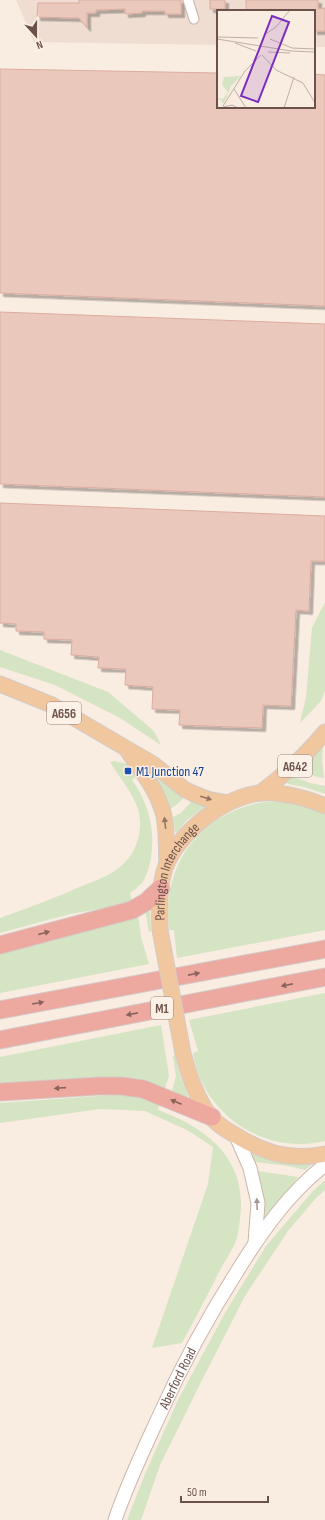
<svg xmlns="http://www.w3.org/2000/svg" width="325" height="1520" font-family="'Sofia Sans Condensed',sans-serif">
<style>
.residential{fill:#efddd1}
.green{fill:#d5e4c2}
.building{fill:#ebc8bc;stroke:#dcad9f;filter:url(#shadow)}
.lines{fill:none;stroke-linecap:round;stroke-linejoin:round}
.minor-casing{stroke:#c8b3aa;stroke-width:11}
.secondary-casing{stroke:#cdb5aa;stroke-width:15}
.primary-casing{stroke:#d3cbc9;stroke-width:17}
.motorway-casing{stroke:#d3cbc9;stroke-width:19}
.minor{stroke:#fff;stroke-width:9}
.secondary{stroke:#fff;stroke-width:13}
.primary{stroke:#f1c7a0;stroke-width:15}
.motorway{stroke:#eda89f;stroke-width:17}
.primary-bridge-casing{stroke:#d3cbc9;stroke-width:17;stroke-linecap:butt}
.primary-bridge{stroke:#f1c7a0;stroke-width:15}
.oneway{fill:#957564}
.oneway2{fill:#87635c}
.oneway3{fill:#a79793}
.transit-dot{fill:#1a4fb4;stroke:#fcf1e7;stroke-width:1.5}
.labels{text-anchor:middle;stroke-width:3;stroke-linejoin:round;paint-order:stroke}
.shield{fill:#fcf1e7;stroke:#98827a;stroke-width:1}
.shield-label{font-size:13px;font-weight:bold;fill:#6d524b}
.transit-label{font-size:14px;fill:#164399;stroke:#fcf1e7;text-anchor:start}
.street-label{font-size:14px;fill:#6d524b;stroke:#fcf1e7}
.inset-road{fill:none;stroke:#c1aea5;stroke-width:1}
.view{fill:#7b2cbf;fill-opacity:0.15;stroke:#7b2cbf;stroke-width:2}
.inset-edge{fill:none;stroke:#6d524b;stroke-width:2}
</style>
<defs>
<filter id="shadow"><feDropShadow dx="3.5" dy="3.5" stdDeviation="0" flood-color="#0004"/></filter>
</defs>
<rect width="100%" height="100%" fill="#f9ece1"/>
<polygon class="residential" points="16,0 325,0 325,47 314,47 314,11 218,11 218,45 34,42"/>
<g class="green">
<polygon points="325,602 325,690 321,701 300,723 306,697 312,628"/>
<polygon points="0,650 108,692 154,731 161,745 120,718 55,685 0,667"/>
<polygon points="321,745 323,746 322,762 324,778 317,777 300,771 311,759"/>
<path d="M114,761l14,3 10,11 -6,5c18,25 24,53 18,83 -2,7 -4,14 -8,20 -4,4 -8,7 -12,10l2,8 -20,6 -42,7 -70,19v-15c28,-10 55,-20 82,-32 13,-5 27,-10 38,-19 17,-13 24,-38 18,-58 -5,-16 -19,-32 -28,-47z"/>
<polygon points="144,762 186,796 176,805 170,809 163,792"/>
<polygon points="294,777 310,783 325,786 325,794 304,787 288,784 287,782"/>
<polygon points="193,800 206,806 187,820 177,832 175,832 173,817 181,813"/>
<path d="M264,802c24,-1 39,3 61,11v117l-148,28 -3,-28h-5c-8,-65 31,-117 95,-128z"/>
<polygon points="150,908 151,931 149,932 145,909"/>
<polygon points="138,914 141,937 149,964 0,993 0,953"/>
<path d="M325,993v148c-60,15 -123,-27 -132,-88l5,-2 -9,-31z"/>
<polygon points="161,1025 169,1076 165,1088 152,1084 0,1087 0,1057"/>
<polygon points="175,1055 179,1072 188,1096 186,1097 172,1091 176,1076 173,1056"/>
<path d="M114,1093l19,1 27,7 -2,9c50,18 90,50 82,109 -1,6 -1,13 -3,18 -3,11 -11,22 -17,33 -12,24 -25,49 -38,73l-30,5 56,-164 5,-37 -26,-17 -42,-19 -45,-2 -100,14v-20l113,-8z"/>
<polygon points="253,1154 262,1157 310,1163 311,1165 305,1170 289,1166 255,1162 252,1155"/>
<polygon points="258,1171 298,1177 260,1231 262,1196"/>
<polygon points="325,1180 325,1190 316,1198 288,1231 245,1296 200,1384 160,1465 141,1520 127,1520 145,1474 178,1400 225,1313 266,1246 313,1191"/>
</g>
<g class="building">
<polygon points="79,0 181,0 181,14 165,14 165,11 142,11 142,13 125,14 125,9 96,10 96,13 87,13 87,28 79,18 37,17 38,3 79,3"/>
<rect x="210" y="0" width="15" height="9"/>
<polygon points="246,0 318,0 318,9 325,8 325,31 314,31 314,11 246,11"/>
<polygon points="0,69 218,73 218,107 314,107 314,74 325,75 325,306 0,293"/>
<polygon points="0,312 325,324 325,497 0,484"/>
<polygon points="0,503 325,516 325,561 311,561 309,611 296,610 291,706 263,705 262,728 179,725 180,710 152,709 153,687 125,685 126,669 98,668 99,657 71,655 72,640 44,639 44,632 16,631 16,624 0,623"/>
</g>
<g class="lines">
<defs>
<polyline id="minor" points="188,0 194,19"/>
<g id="secondary">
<polyline points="236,1136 250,1168 258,1203 255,1243"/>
<path id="s1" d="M115,1520c12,-36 29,-71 45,-106 23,-51 48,-97 78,-144 24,-39 51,-77 87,-105"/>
</g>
<g id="primary">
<polyline points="0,684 52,705 153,764 184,789 192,793 207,799 228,803"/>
<path d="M128,751c14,21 30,40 36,65 3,15 2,31 3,46"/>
<path d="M260,793c26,-19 44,-36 65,-61"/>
<path id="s2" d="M160,930c-1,-19 -1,-51 8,-69 15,-31 56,-64 92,-68 20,-2 47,5 65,13"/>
<path d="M183,1053c5,20 11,38 22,56 7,12 19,20 30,26 30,18 54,26 90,19"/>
</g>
<g id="motorway">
<polyline points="0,945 132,910 146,902 161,888"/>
<polyline points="0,1010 325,949"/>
<polyline points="0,1040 325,977"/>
<polyline points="0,1092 99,1086 121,1086 143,1089 212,1117"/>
</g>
</defs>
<use href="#minor" class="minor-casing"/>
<use href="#secondary" class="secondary-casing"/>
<use href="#primary" class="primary-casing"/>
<use href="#motorway" class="motorway-casing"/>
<use href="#minor" class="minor"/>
<use href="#secondary" class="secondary"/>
<use href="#primary" class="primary"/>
<use href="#motorway" class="motorway"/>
<defs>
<polyline id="primary-bridge" points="160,930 183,1053"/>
</defs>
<use href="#primary-bridge" class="primary-bridge-casing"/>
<use href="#primary-bridge" class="primary-bridge"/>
</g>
<defs><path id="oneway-solid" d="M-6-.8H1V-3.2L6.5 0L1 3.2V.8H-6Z"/></defs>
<g class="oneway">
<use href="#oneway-solid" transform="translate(206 798) rotate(18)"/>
<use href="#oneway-solid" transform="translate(165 823) rotate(-97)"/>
</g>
<g class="oneway2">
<use href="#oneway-solid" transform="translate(44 933) rotate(-15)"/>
<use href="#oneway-solid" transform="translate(194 974) rotate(-11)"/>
<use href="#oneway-solid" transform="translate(287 985) rotate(169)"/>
<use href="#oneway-solid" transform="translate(38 1003) rotate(-10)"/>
<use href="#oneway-solid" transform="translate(132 1014) rotate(169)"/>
<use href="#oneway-solid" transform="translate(60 1088) rotate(176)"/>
<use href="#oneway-solid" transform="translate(176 1102) rotate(-157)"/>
</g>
<use class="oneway3" href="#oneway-solid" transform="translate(257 1204) rotate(-92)"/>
<rect class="transit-dot" x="124" y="767" width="8" height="8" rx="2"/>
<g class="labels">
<g class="shield">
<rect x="47" y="702" width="34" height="22" rx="3"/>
<rect x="278" y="755" width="34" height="22" rx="3"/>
<rect x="151" y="997" width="22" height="22" rx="3"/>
</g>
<g class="shield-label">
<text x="64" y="718">A656</text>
<text x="295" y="771">A642</text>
<text x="162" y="1013">M1</text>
</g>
<g class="transit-label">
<text x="136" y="776">M1 Junction 47</text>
</g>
<g class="street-label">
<text dy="5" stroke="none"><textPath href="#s2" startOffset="63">Parlington Interchange</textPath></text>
<text dy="5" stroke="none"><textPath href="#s1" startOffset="155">Aberford Road</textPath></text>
</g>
</g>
<g transform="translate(217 10)">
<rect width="98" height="98" fill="#f9ece1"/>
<path d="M24,66l-10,10 -6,15 -3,3v-3l-5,-3 6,1 5,-7 -6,-7 2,-8z" fill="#d5e4c2"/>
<path class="inset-road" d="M47,25l12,-8 14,-17M1,27l40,1M0,29l74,12 24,1M53,29l22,9 23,1M18,33l21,8M51,42l22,1M45,45l14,15 27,13 12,20M17,79l12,19M6,96l22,-35 16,-16M6,97l9,-2 6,3M67,98l10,-31"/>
<path class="view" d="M55,6l17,6 -31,80 -17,-6z"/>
<rect width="98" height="98" class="inset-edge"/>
</g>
<g transform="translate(36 36) rotate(159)" stroke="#fcf1e7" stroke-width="3" paint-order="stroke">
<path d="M0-3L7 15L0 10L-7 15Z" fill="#6d524b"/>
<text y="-6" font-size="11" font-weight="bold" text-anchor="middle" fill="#6d524b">N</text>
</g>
<path d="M181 1496v6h87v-6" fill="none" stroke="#6d524b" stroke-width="2"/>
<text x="187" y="1496" font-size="12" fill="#6d524b" stroke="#fcf1e7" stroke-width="3" paint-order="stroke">50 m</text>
</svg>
